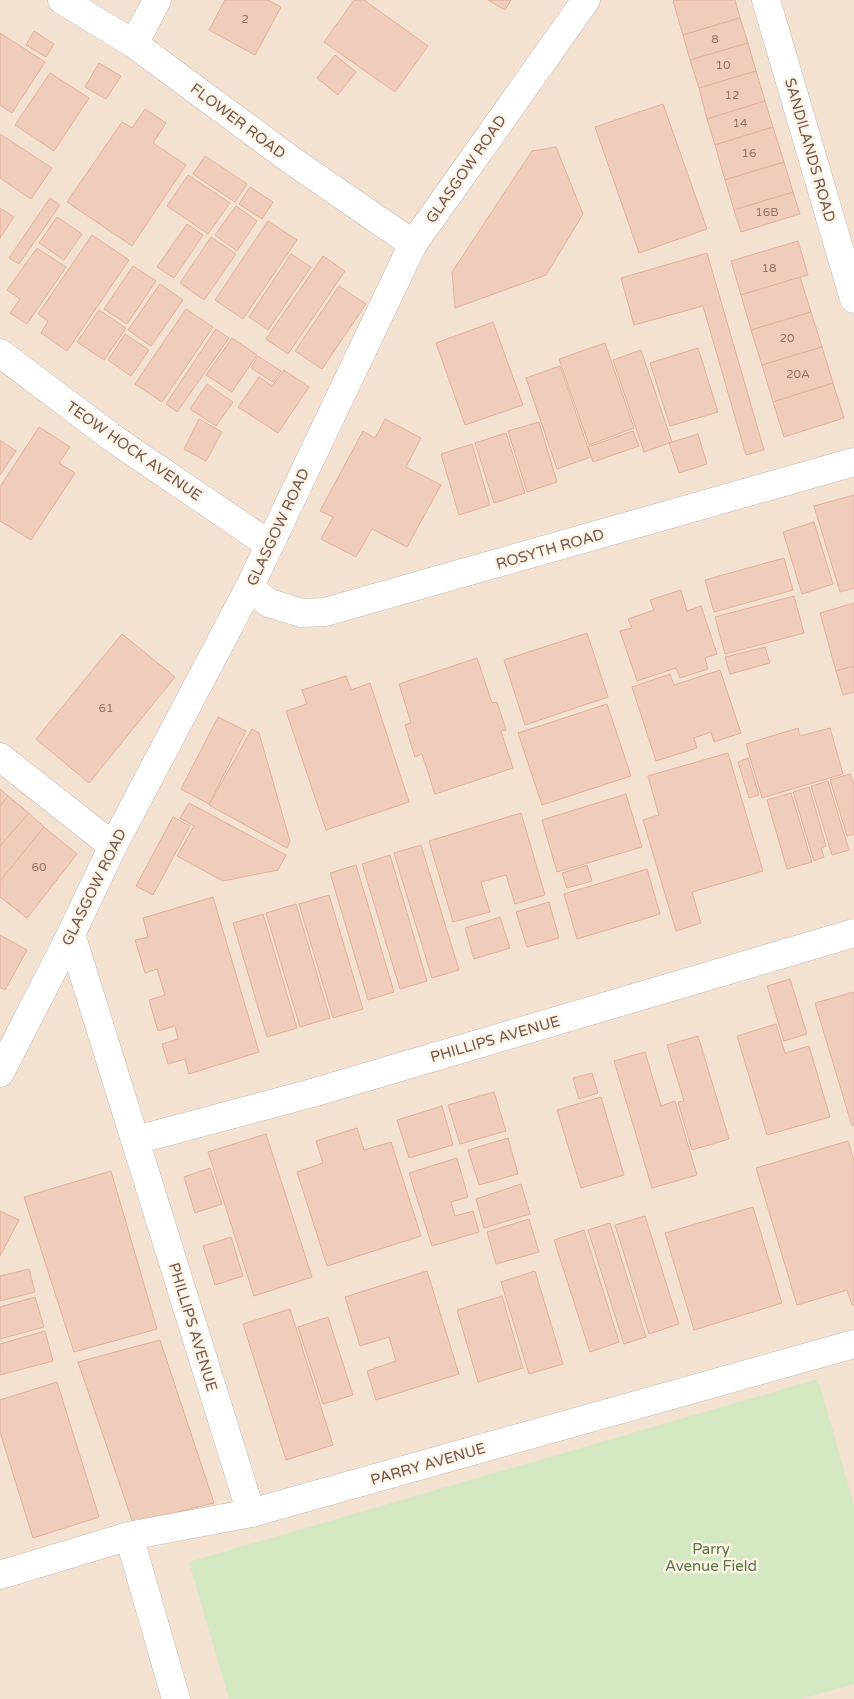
<svg xmlns="http://www.w3.org/2000/svg" width="854" height="1699" font-family="'Varela Round',sans-serif">
<style>
.residential{fill:#f3e1d1}
.green{fill:#d4e8c1}
.building{fill:#f0cdbb;stroke:#e2b29b}
.lines{fill:none;stroke-linecap:round;stroke-linejoin:round}
.minor-casing{stroke:#ccb7a9;stroke-width:29}
.minor{stroke:#fff;stroke-width:28}
.labels{text-anchor:middle;stroke-width:5;stroke-linejoin:round;paint-order:stroke}
.number-label{font-size:12px;fill:#927466}
.street-label{font-size:15px;fill:#725649;stroke:#fff4e8}
.park-label{font-size:15px;fill:#557842;stroke:#fff4e8}
</style>
<rect width="100%" height="100%" fill="#fbf0e2"/>
<rect class="residential" x="0" y="0" width="854" height="1699"/>
<polygon class="green" points="818,1379 854,1505 854,1684 801,1699 229,1699 189,1562"/>
<g class="building">
<polygon points="225,0 268,0 281,7 255,55 209,30"/>
<polygon points="354,0 364,0 428,46 395,92 324,42"/>
<polygon points="488,0 511,0 505,10"/>
<polygon points="676,0 735,0 740,18 683,35 673,1"/>
<polygon points="740,18 748,43 690,60 683,35"/>
<polygon points="34,31 54,44 46,57 26,45"/>
<polygon points="0,33 45,62 12,113 0,105"/>
<polygon points="748,43 756,71 699,88 690,60"/>
<polygon points="335,55 356,72 338,95 317,78"/>
<polygon points="99,63 121,76 106,99 85,87"/>
<polygon points="756,71 765,101 707,119 699,88"/>
<polygon points="50,73 89,98 54,151 15,125"/>
<polygon points="765,101 773,127 715,145 707,119"/>
<polygon points="663,104 707,229 639,253 595,127"/>
<polygon points="145,109 166,123 153,143 186,165 132,246 67,202 122,122 132,128"/>
<polygon points="773,127 784,162 725,180 715,145"/>
<polygon points="0,134 52,168 31,199 0,178"/>
<polygon points="556,147 583,214 546,275 455,308 452,272 532,151"/>
<polygon points="205,156 247,184 235,202 193,174"/>
<polygon points="784,162 793,192 734,210 725,180"/>
<polygon points="188,175 230,203 208,234 167,206"/>
<polygon points="250,187 273,202 262,219 239,204"/>
<polygon points="793,192 800,214 741,232 734,210"/>
<polygon points="50,198 60,205 19,264 9,258"/>
<polygon points="236,206 257,221 237,251 215,235"/>
<polygon points="0,208 14,217 0,238"/>
<polygon points="57,217 82,234 64,260 39,243"/>
<polygon points="268,221 297,240 243,319 215,300"/>
<polygon points="187,224 203,235 174,278 157,267"/>
<polygon points="92,235 129,260 67,351 41,333 48,321 38,314"/>
<polygon points="211,237 236,254 204,300 180,283"/>
<polygon points="798,241 808,275 741,295 731,261"/>
<polygon points="37,248 66,267 27,324 10,313 20,299 7,290"/>
<polygon points="707,253 764,450 746,455 703,306 634,325 621,278"/>
<polygon points="291,254 311,267 268,330 249,317"/>
<polygon points="323,256 345,271 288,354 266,339"/>
<polygon points="133,266 156,281 127,324 104,309"/>
<polygon points="800,277 811,312 751,330 741,295"/>
<polygon points="160,284 183,300 151,346 128,330"/>
<polygon points="339,286 366,304 322,369 295,351"/>
<polygon points="186,309 213,327 162,402 135,384"/>
<polygon points="99,310 126,328 104,360 77,342"/>
<polygon points="811,312 822,347 762,365 751,330"/>
<polygon points="493,322 523,405 465,425 436,343"/>
<polygon points="216,329 229,338 177,412 166,404"/>
<polygon points="125,334 149,350 131,376 108,360"/>
<polygon points="232,338 257,355 232,392 206,375"/>
<polygon points="605,343 634,428 589,445 559,359"/>
<polygon points="822,347 833,383 773,402 762,365"/>
<polygon points="698,348 718,412 670,426 650,363"/>
<polygon points="641,350 672,442 644,452 613,360"/>
<polygon points="258,356 281,371 273,382 251,368"/>
<polygon points="560,366 591,457 557,469 526,378"/>
<polygon points="284,370 309,387 278,433 238,407 259,377 272,386"/>
<polygon points="833,383 844,418 784,437 773,402"/>
<polygon points="207,384 233,402 216,426 190,409"/>
<polygon points="199,419 222,432 206,461 184,449"/>
<polygon points="385,419 421,438 406,467 441,485 407,547 372,529 356,557 321,539 333,517 320,511 363,431 375,438"/>
<polygon points="539,422 557,482 527,492 508,431"/>
<polygon points="39,427 70,447 59,463 75,473 31,540 0,521 0,487"/>
<polygon points="633,431 639,446 593,462 588,447"/>
<polygon points="506,433 525,493 494,503 475,443"/>
<polygon points="698,434 707,464 679,473 669,443"/>
<polygon points="0,440 16,451 0,475"/>
<polygon points="472,444 490,505 459,515 441,454"/>
<polygon points="854,495 854,588 840,592 814,506"/>
<polygon points="814,522 833,584 802,594 783,532"/>
<polygon points="784,558 793,590 714,612 705,580"/>
<polygon points="681,590 687,611 701,606 717,654 705,658 708,669 680,678 676,668 637,681 620,631 632,628 628,619 654,610 650,600"/>
<polygon points="794,596 804,633 725,654 715,617"/>
<polygon points="854,603 854,666 836,671 820,613"/>
<polygon points="587,633 608,697 525,725 504,660"/>
<polygon points="122,634 175,677 89,783 36,739"/>
<polygon points="765,647 770,663 730,674 725,657"/>
<polygon points="477,658 492,703 497,702 506,730 501,731 513,768 435,794 422,754 415,757 405,725 411,723 399,684"/>
<polygon points="854,666 854,692 843,695 836,671"/>
<polygon points="720,670 741,733 714,742 711,732 694,738 697,748 656,761 632,687 670,674 674,685"/>
<polygon points="346,676 351,690 370,683 409,802 326,830 286,711 307,704 302,690"/>
<polygon points="607,704 631,776 542,805 518,733"/>
<polygon points="218,717 246,731 209,804 181,789"/>
<polygon points="798,728 800,736 830,728 843,774 762,798 746,744"/>
<polygon points="252,729 259,733 290,841 287,848 209,805"/>
<polygon points="728,753 763,871 692,892 701,923 676,931 643,820 659,815 648,776"/>
<polygon points="748,758 759,795 749,798 738,762"/>
<polygon points="850,774 854,785 854,834 847,836 830,780"/>
<polygon points="828,781 849,850 832,855 811,786"/>
<polygon points="809,787 826,846 821,848 824,857 814,861 793,792"/>
<polygon points="0,789 8,796 0,806"/>
<polygon points="791,793 812,862 787,869 767,800"/>
<polygon points="626,794 642,847 557,872 542,820"/>
<polygon points="8,796 29,813 0,846 0,806"/>
<polygon points="189,803 286,855 278,870 223,881 177,856 194,826 180,818"/>
<polygon points="29,813 44,827 0,881 0,846"/>
<polygon points="521,813 545,895 515,904 506,875 481,882 490,912 453,922 429,841"/>
<polygon points="173,817 190,826 153,895 136,886"/>
<polygon points="44,827 77,854 27,918 0,897 0,881"/>
<polygon points="421,845 459,970 432,978 394,853"/>
<polygon points="390,855 427,981 400,989 362,864"/>
<polygon points="356,865 394,992 368,1000 330,873"/>
<polygon points="587,865 592,881 567,888 562,873"/>
<polygon points="647,869 660,914 577,939 564,894"/>
<polygon points="329,895 363,1009 333,1018 299,904"/>
<polygon points="213,897 259,1052 189,1074 185,1059 168,1064 162,1044 178,1039 175,1026 158,1031 149,1000 165,995 157,969 145,973 135,940 148,937 143,918"/>
<polygon points="549,902 559,938 527,947 516,912"/>
<polygon points="296,904 330,1018 300,1027 266,913"/>
<polygon points="263,914 297,1028 267,1037 233,923"/>
<polygon points="500,917 510,948 474,959 465,928"/>
<polygon points="0,935 27,950 5,990 0,987"/>
<polygon points="790,979 807,1034 784,1041 767,986"/>
<polygon points="854,992 854,1126 852,1126 815,1003"/>
<polygon points="776,1024 785,1053 809,1046 830,1117 767,1135 737,1036"/>
<polygon points="698,1036 729,1139 692,1150 678,1102 684,1101 667,1045"/>
<polygon points="645,1052 661,1106 675,1101 697,1175 652,1188 614,1061"/>
<polygon points="592,1073 598,1093 579,1099 573,1078"/>
<polygon points="494,1092 506,1131 460,1144 448,1105"/>
<polygon points="601,1097 624,1175 581,1188 557,1110"/>
<polygon points="442,1106 453,1145 409,1158 397,1120"/>
<polygon points="357,1128 364,1150 391,1142 421,1236 327,1266 297,1172 323,1163 316,1141"/>
<polygon points="266,1134 312,1277 254,1296 208,1152"/>
<polygon points="508,1138 518,1174 479,1185 468,1150"/>
<polygon points="848,1141 854,1161 854,1305 852,1305 847,1290 797,1305 756,1168"/>
<polygon points="457,1158 468,1197 451,1202 455,1216 473,1211 479,1232 432,1246 409,1173"/>
<polygon points="210,1168 222,1204 195,1213 184,1177"/>
<polygon points="111,1171 157,1329 74,1352 24,1197"/>
<polygon points="521,1184 530,1214 484,1228 476,1199"/>
<polygon points="753,1207 782,1303 694,1330 665,1233"/>
<polygon points="0,1211 19,1220 0,1256"/>
<polygon points="645,1216 679,1324 649,1334 615,1225"/>
<polygon points="529,1219 539,1252 496,1264 487,1232"/>
<polygon points="610,1223 646,1337 624,1344 588,1230"/>
<polygon points="584,1230 619,1342 590,1352 554,1240"/>
<polygon points="231,1237 243,1276 215,1285 203,1246"/>
<polygon points="29,1269 35,1292 0,1301 0,1276"/>
<polygon points="427,1271 459,1374 376,1400 367,1371 396,1361 389,1337 360,1346 345,1297"/>
<polygon points="535,1271 563,1364 529,1374 501,1282"/>
<polygon points="502,1296 523,1368 478,1382 457,1310"/>
<polygon points="35,1297 44,1327 0,1339 0,1307"/>
<polygon points="290,1309 333,1445 286,1460 243,1324"/>
<polygon points="328,1317 353,1395 323,1404 298,1327"/>
<polygon points="45,1331 53,1361 0,1375 0,1344"/>
<polygon points="160,1340 214,1503 133,1523 78,1362"/>
<polygon points="57,1382 99,1517 33,1538 0,1432 0,1400"/>
</g>
<g class="lines">
<defs>
<g id="minor">
<polyline points="62,0 134,44 291,160 413,244"/>
<polyline points="766,0 854,299"/>
<polyline points="134,44 157,0"/>
<polyline points="0,353 114,439 270,545"/>
<polyline points="249,588 269,603 302,613 325,612 854,462"/>
<polyline points="0,757 113,846"/>
<polyline points="71,934 251,1513"/>
<polyline points="0,1073 71,934 113,846 249,588 413,244 586,0"/>
<polyline points="136,1140 312,1093 854,933"/>
<polyline points="129,1536 176,1699"/>
<polyline points="0,1575 129,1536 251,1513 854,1344"/>
</g>
</defs>
<use href="#minor" class="minor-casing"/>
<use href="#minor" class="minor"/>
</g>
<g class="labels">
<g class="number-label">
<text x="245" y="23">2</text>
<text x="715" y="43">8</text>
<text x="723" y="69">10</text>
<text x="732" y="99">12</text>
<text x="740" y="127">14</text>
<text x="749" y="157">16</text>
<text x="767" y="216">16B</text>
<text x="769" y="272">18</text>
<text x="787" y="342">20</text>
<text x="798" y="378">20A</text>
<text x="106" y="712">61</text>
<text x="39" y="871">60</text>
</g>
<g class="street-label">
<text transform="translate(238 121) rotate(37)" y="5">FLOWER ROAD</text>
<text transform="translate(810 150) rotate(74)" y="5">SANDILANDS ROAD</text>
<text transform="translate(466 169) rotate(-55)" y="5">GLASGOW ROAD</text>
<text transform="translate(134 451) rotate(35)" y="5">TEOW HOCK AVENUE</text>
<text transform="translate(278 527) rotate(-65)" y="5">GLASGOW ROAD</text>
<text transform="translate(550 549) rotate(-16)" y="5">ROSYTH ROAD</text>
<text transform="translate(94 887) rotate(-64)" y="5">GLASGOW ROAD</text>
<text transform="translate(495 1039) rotate(-16)" y="5">PHILLIPS AVENUE</text>
<text transform="translate(193 1327) rotate(73)" y="5">PHILLIPS AVENUE</text>
<text transform="translate(428 1464) rotate(-16)" y="5">PARRY AVENUE</text>
</g>
<g class="park-label">
<text x="711" y="1554">Parry<tspan x="711" dy="17">Avenue Field</tspan></text>
</g>
</g>
</svg>
